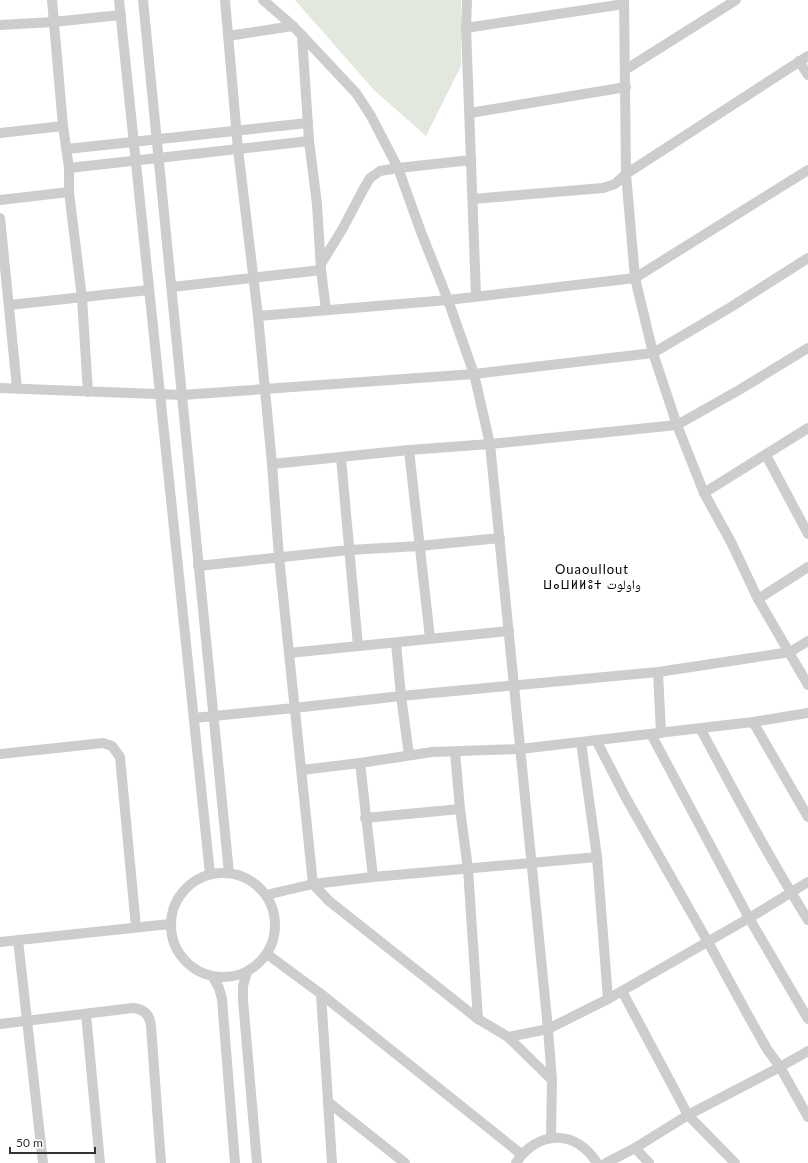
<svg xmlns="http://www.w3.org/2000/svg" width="808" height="1163" font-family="Lato,'Noto Naskh Arabic','Noto Sans Tifinagh',sans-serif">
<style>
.green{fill:#e2e8dd}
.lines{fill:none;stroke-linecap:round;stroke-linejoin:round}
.street{stroke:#cdcdcd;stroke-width:10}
.labels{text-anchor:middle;stroke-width:4;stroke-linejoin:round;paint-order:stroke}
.quarter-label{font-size:13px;letter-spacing:1px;fill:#000;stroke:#fff}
</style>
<rect width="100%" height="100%" fill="#fff"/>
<polygon class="green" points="295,0 461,0 461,66 426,136 374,90"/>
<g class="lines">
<g class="street">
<polyline points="52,0 63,126 69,168 69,192 82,298 88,392"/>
<polyline points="119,0 210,874"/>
<polyline points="143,0 229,873"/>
<polyline points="225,0 238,149 258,316 272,464 279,557 313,884 329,901 478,1019 508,1037 552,1080"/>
<polyline points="263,0 293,26 356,93 371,116 398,168 421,232 448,300 474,374 490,444 548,1029 552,1080 551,1138"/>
<polyline points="467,0 466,28 476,296"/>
<polyline points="624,0 626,174 635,278 653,353 677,425 704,493 731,542 758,599 808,685"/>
<polyline points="0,25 53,22 121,15"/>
<polyline points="466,28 624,4"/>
<polyline points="302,35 309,141 317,204 321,270 326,310"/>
<polyline points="228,36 293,26"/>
<polyline points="799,61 808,75"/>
<polyline points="625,70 736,0"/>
<polyline points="470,113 626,87"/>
<polyline points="0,133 63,126"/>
<polyline points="67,149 308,123"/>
<polyline points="69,168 309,141"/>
<polyline points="473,199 603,188 615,184 626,174 808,56"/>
<polyline points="0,200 69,192"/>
<polyline points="0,218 17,388"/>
<polyline points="321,264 343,228 363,190 370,178 380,171 398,168 471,160"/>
<polyline points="172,287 321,270"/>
<polyline points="9,305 149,290"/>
<polyline points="258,316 448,300 635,278 808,170"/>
<polyline points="0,388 182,395 474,374 653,353 731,307 808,258"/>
<polyline points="409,450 430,638"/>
<polyline points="766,455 808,534"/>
<polyline points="341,458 358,646"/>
<polyline points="272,464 409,450 490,444 677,425 739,390 808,348"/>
<polyline points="704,493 808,428"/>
<polyline points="198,566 349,550 419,546 500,538"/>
<polyline points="758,599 808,567"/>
<polyline points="396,643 401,696 409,755"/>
<polyline points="289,653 509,631"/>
<polyline points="658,672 661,733"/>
<polyline points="194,718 294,708 401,696 658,672 790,652 808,641"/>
<polyline points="753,722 808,817"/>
<path d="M700,728c35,65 69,130 108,192"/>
<polyline points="651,734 749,918 808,1019"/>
<polyline points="596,740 626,798 708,942 750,1019 767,1049 780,1067 808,1117"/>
<polyline points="581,742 597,857 608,999"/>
<polyline points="455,752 460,809 468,869 478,1019"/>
<polyline points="0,754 103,743 112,746 120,757 136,927"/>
<polyline points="360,763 373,877"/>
<polyline points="302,770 360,763 432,752 520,749 753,722 808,713"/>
<polyline points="365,818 460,809"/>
<circle cx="223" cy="925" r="52"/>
<polyline points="266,895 313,884 373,877 597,857"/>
<polyline points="18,940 43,1163"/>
<polyline points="0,942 170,924"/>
<polyline points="267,954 321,994 521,1154"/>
<polyline points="247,972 243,986 243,1000 257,1163"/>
<polyline points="213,977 219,988 222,999 235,1163"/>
<polyline points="622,991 688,1115 735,1163"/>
<polyline points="321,994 332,1163"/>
<polyline points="86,1014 100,1163"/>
<path d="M0,1024l133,-16c11,1 17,7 18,18l10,137"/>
<polyline points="508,1037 548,1029 608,999 756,914 808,882"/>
<polyline points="328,1102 405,1163"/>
<polyline points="635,1148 649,1163"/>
<path d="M516,1163c21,-33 60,-34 81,0"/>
<polyline points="606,1163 635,1148 688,1115 780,1067 808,1051"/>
</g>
</g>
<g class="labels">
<g class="quarter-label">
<text x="592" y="574">Ouaoullout<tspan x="592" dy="15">ⵡⴰⵡⵍⵍⵓⵜ واولوت</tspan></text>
</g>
</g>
<path d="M10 1147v6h85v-6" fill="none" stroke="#333333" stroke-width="2"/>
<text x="16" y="1147" font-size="12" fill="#333333" stroke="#ffffff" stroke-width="3" paint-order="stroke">50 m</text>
</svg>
